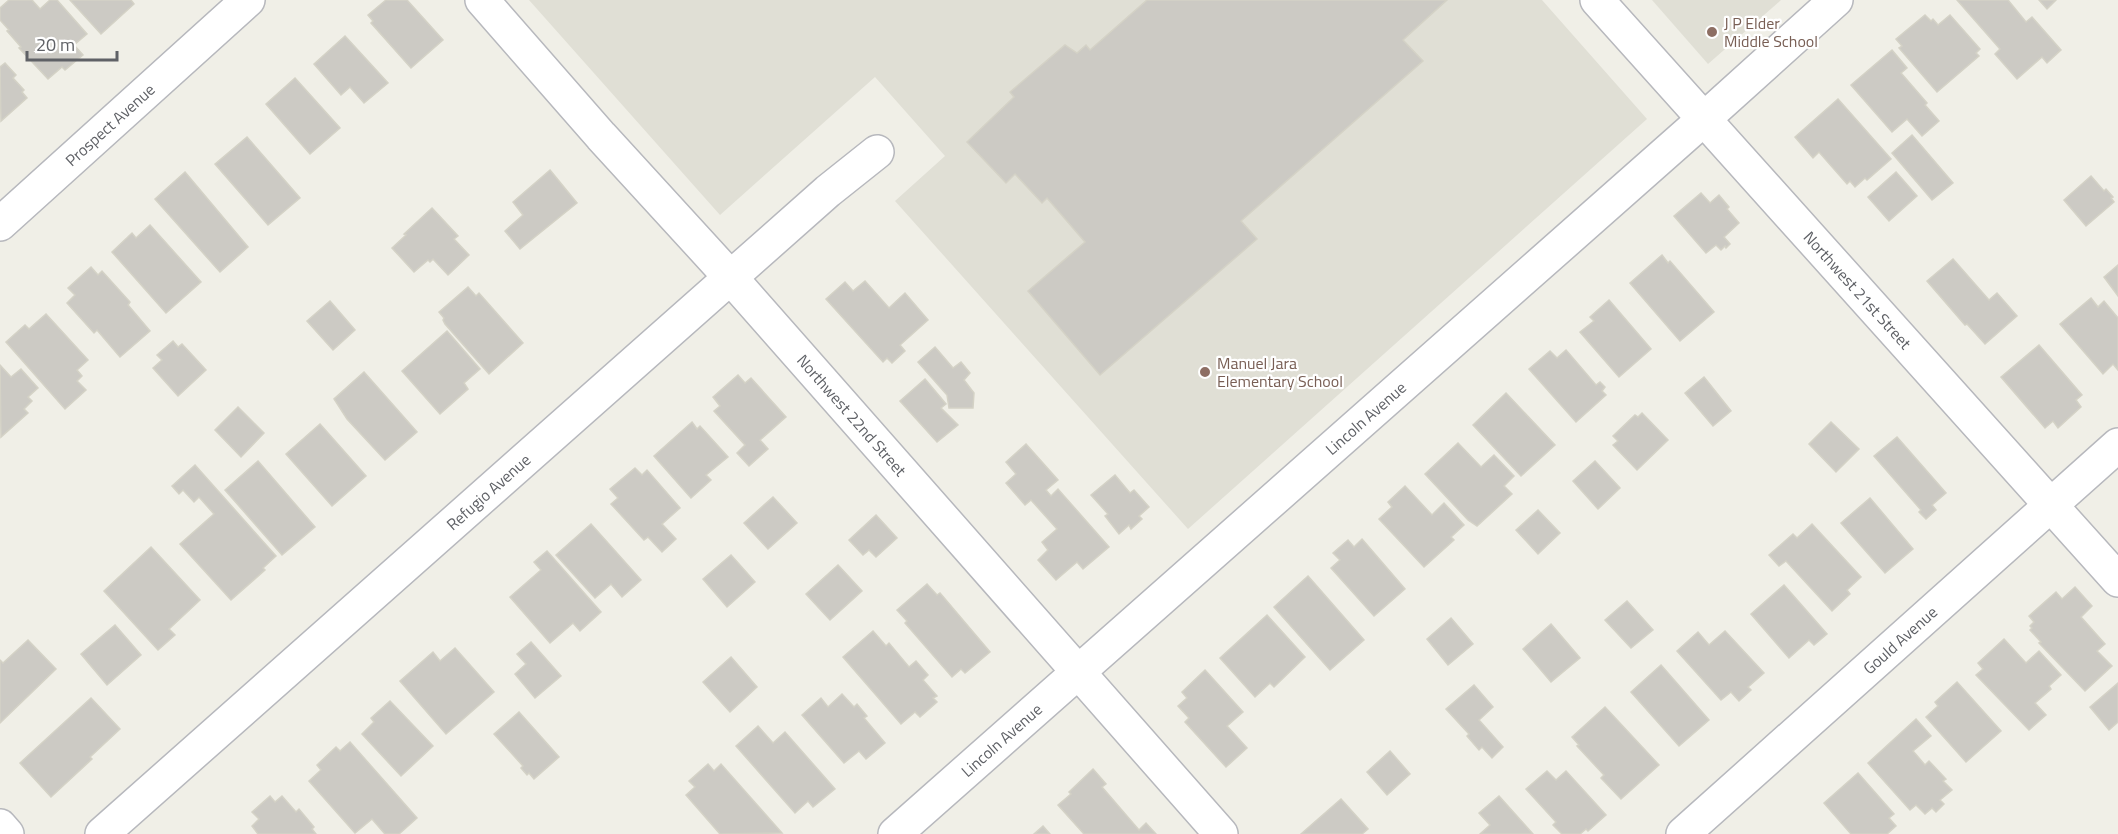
<svg xmlns="http://www.w3.org/2000/svg" width="2118" height="834" font-family="'Titillium Web',sans-serif">
<style>
.education{fill:#e0dfd5}
.building{fill:#cccac4;stroke:#d4d2c6;stroke-width:1.5}
.lines{fill:none;stroke-linecap:round;stroke-linejoin:round}
.minor-casing{stroke:#b7b8bd;stroke-width:36}
.minor{stroke:#fff;stroke-width:33}
.education-dot{fill:#8d6e63;stroke:#fff;stroke-width:2}
.labels{text-anchor:middle;stroke-width:4.5;stroke-linejoin:round;paint-order:stroke}
.education-label{font-size:16px;fill:#785e54;stroke:#fff;text-anchor:start}
.street-label{font-size:16px;fill:#5f6166;stroke:#fff}
</style>
<rect width="100%" height="100%" fill="#f0efe7"/>
<g class="education">
<polygon points="529,0 1542,0 1647,119 1188,529 895,201 945,156 875,77 720,215"/>
<polygon points="1652,0 1781,0 1708,64"/>
</g>
<g class="building">
<polygon points="9,0 32,0 40,9 50,0 57,0 87,34 74,45 83,55 65,70 62,67 48,79 19,48 21,47 7,31 9,30 0,20 0,8"/>
<polygon points="70,0 131,0 134,4 101,34"/>
<polygon points="386,0 407,0 443,40 411,68 371,23 373,21 368,15"/>
<polygon points="1147,0 1447,0 1403,40 1423,61 1241,221 1257,239 1100,375 1028,291 1085,242 1047,198 1042,203 1015,174 1006,183 967,142 1014,97 1010,92 1065,45 1077,53 1086,45 1090,50"/>
<polygon points="1957,0 2008,0 2026,22 2032,17 2061,50 2047,63 2042,57 2017,79 1995,54 2000,49"/>
<polygon points="2039,0 2056,0 2047,9"/>
<polygon points="1925,15 1931,21 1933,19 1938,25 1950,15 1980,49 1976,53 1979,56 1937,92 1899,48 1902,46 1896,39"/>
<polygon points="345,36 388,83 364,103 350,87 341,95 314,64"/>
<polygon points="1892,50 1907,68 1901,73 1927,103 1925,105 1939,121 1922,136 1907,119 1892,132 1851,85"/>
<polygon points="5,63 16,75 13,78 24,90 22,92 27,98 1,121 0,67"/>
<polygon points="295,78 340,128 310,154 266,104"/>
<polygon points="1838,99 1891,159 1867,180 1865,178 1855,187 1850,181 1847,184 1819,152 1813,158 1795,137"/>
<polygon points="1912,135 1953,183 1932,200 1892,153"/>
<polygon points="247,137 300,198 268,225 215,164"/>
<polygon points="550,170 577,203 520,249 505,231 523,215 513,202"/>
<polygon points="185,172 248,247 220,272 155,199"/>
<polygon points="1896,172 1917,196 1889,221 1868,197"/>
<polygon points="2091,176 2104,191 2106,189 2113,197 2111,198 2114,202 2086,226 2064,200"/>
<polygon points="1701,193 1710,203 1719,195 1729,207 1727,209 1739,223 1724,237 1730,244 1726,248 1725,246 1721,250 1716,245 1706,253 1674,216"/>
<polygon points="432,208 458,236 454,239 469,255 448,275 433,259 430,262 428,260 414,272 392,248 406,235 404,234"/>
<polygon points="150,225 201,282 166,313 112,252 132,233 136,238"/>
<polygon points="1662,255 1668,263 1670,261 1714,312 1680,341 1630,283"/>
<polygon points="1953,259 1989,300 1997,293 2017,316 1985,344 1967,324 1965,325 1927,281"/>
<polygon points="2118,265 2118,296 2104,277"/>
<polygon points="91,267 98,275 102,271 130,302 128,305 150,331 120,357 97,330 94,333 67,303 75,295 68,288"/>
<polygon points="865,281 889,308 905,293 928,320 900,345 905,351 892,363 887,358 883,362 826,299 845,282 853,291"/>
<polygon points="468,287 476,296 479,293 523,343 489,374 445,324 443,320 444,318 439,312"/>
<polygon points="2091,298 2098,307 2104,301 2118,318 2118,370 2113,364 2103,374 2060,324"/>
<polygon points="1609,300 1651,349 1619,377 1580,332 1594,321 1590,317"/>
<polygon points="330,301 355,330 333,350 307,321"/>
<polygon points="46,314 88,360 77,370 82,376 77,381 86,390 65,409 6,342 25,325 29,329"/>
<polygon points="447,331 480,369 464,383 468,389 440,414 402,371"/>
<polygon points="173,341 178,347 182,344 206,370 178,396 153,368 162,360 157,355"/>
<polygon points="2039,345 2082,395 2076,400 2081,407 2058,428 2053,421 2045,428 2001,377"/>
<polygon points="935,347 953,368 961,362 970,373 964,380 974,393 973,408 949,408 947,395 918,362"/>
<polygon points="1566,350 1596,385 1600,382 1605,387 1602,391 1606,395 1576,422 1529,369 1550,351 1557,358"/>
<polygon points="0,365 11,377 21,369 38,388 28,397 32,401 24,409 28,413 1,437"/>
<polygon points="364,372 417,432 385,460 347,419 334,399"/>
<polygon points="738,375 745,383 751,378 786,417 760,440 768,449 749,466 737,453 745,445 714,411 720,406 713,397"/>
<polygon points="1704,377 1731,411 1713,426 1685,393"/>
<polygon points="925,379 946,404 941,408 958,425 937,442 900,401"/>
<polygon points="1506,393 1555,445 1521,476 1473,425"/>
<polygon points="238,407 264,433 241,457 215,430"/>
<polygon points="1642,413 1668,440 1637,470 1613,445 1618,441 1613,436 1635,415 1638,417"/>
<polygon points="692,422 697,429 700,426 728,457 706,475 711,480 691,498 654,456"/>
<polygon points="1831,422 1859,449 1836,472 1809,444"/>
<polygon points="320,424 366,476 332,506 286,454"/>
<polygon points="1897,437 1946,493 1932,505 1936,510 1926,519 1919,512 1921,510 1874,456"/>
<polygon points="1458,443 1481,467 1494,455 1514,476 1504,486 1512,494 1477,526 1468,520 1425,474"/>
<polygon points="1026,444 1058,480 1046,490 1051,496 1058,489 1109,547 1083,569 1077,562 1056,580 1038,560 1048,550 1042,542 1057,529 1031,500 1025,505 1006,483 1016,474 1006,462"/>
<polygon points="258,461 315,527 282,555 225,490"/>
<polygon points="1595,461 1620,488 1598,509 1573,481"/>
<polygon points="195,465 276,556 263,568 265,570 231,600 180,544 214,514 199,497 194,502 183,490 179,494 172,486"/>
<polygon points="635,468 642,475 647,470 680,508 662,524 676,539 662,552 648,537 644,540 611,504 618,498 610,489"/>
<polygon points="1115,475 1130,493 1134,490 1149,507 1139,516 1142,519 1131,529 1129,525 1119,534 1105,516 1108,514 1091,495"/>
<polygon points="1405,486 1432,515 1444,503 1464,525 1451,537 1454,540 1424,567 1379,519 1392,507 1388,502"/>
<polygon points="773,497 797,523 768,549 744,523"/>
<polygon points="1870,498 1913,549 1885,573 1841,523"/>
<polygon points="1538,510 1560,533 1538,554 1516,530"/>
<polygon points="876,515 897,538 876,557 869,550 863,555 849,540"/>
<polygon points="591,524 641,580 622,597 611,584 595,598 556,555"/>
<polygon points="1812,524 1861,577 1847,590 1850,594 1832,611 1786,561 1779,566 1769,555 1793,534 1797,538"/>
<polygon points="1362,539 1405,589 1374,616 1331,568 1340,560 1333,553 1348,540 1354,547"/>
<polygon points="151,547 200,600 169,629 175,635 158,650 104,591"/>
<polygon points="547,551 601,612 580,631 573,623 550,643 510,597 541,570 534,562"/>
<polygon points="731,555 755,582 727,607 703,579"/>
<polygon points="838,565 862,591 830,620 806,594"/>
<polygon points="1308,576 1364,640 1330,670 1274,607"/>
<polygon points="927,584 937,595 940,593 990,652 965,673 961,669 952,677 905,623 907,621 897,610"/>
<polygon points="1784,585 1827,634 1814,645 1809,640 1789,658 1751,614"/>
<polygon points="2075,587 2092,606 2081,617 2105,644 2097,651 2112,666 2085,691 2039,643 2041,642 2030,630 2032,628 2030,626 2034,622 2029,616 2056,592 2062,599"/>
<polygon points="1627,601 1653,630 1631,648 1605,620"/>
<polygon points="1267,615 1305,657 1274,687 1270,683 1255,697 1220,658"/>
<polygon points="1451,618 1473,644 1448,665 1427,639"/>
<polygon points="1551,624 1580,658 1551,682 1523,649"/>
<polygon points="115,625 141,655 107,685 81,654"/>
<polygon points="873,631 886,646 889,643 909,667 916,661 928,675 923,680 937,696 933,698 937,702 920,717 915,712 901,724 843,657"/>
<polygon points="1725,631 1764,673 1748,687 1751,690 1739,701 1731,692 1721,700 1677,651 1698,632 1709,645"/>
<polygon points="2004,639 2026,663 2039,651 2061,675 2049,686 2051,689 2035,703 2046,715 2029,730 1976,675 1983,669 1978,663"/>
<polygon points="28,640 56,669 0,723 0,660 3,663"/>
<polygon points="531,642 561,676 535,698 515,674 526,664 517,654"/>
<polygon points="455,648 494,692 446,734 400,681 433,652 440,661"/>
<polygon points="731,657 757,687 730,712 703,682"/>
<polygon points="1661,665 1709,720 1679,746 1631,692"/>
<polygon points="1205,670 1243,712 1227,726 1247,748 1226,767 1185,722 1189,718 1178,706 1187,698 1182,692"/>
<polygon points="1957,682 2001,731 1966,762 1926,717 1938,706 1935,702"/>
<polygon points="2118,683 2118,722 2109,730 2090,707"/>
<polygon points="1474,685 1493,707 1479,720 1503,747 1492,758 1482,747 1479,750 1467,736 1469,734 1446,709"/>
<polygon points="842,694 854,707 857,704 867,716 864,718 885,743 866,759 859,751 844,763 802,715 821,698 828,707"/>
<polygon points="91,698 120,729 90,757 92,759 51,797 20,763"/>
<polygon points="390,701 433,746 401,776 362,734 374,722 371,718"/>
<polygon points="1605,707 1659,765 1621,799 1601,778 1604,775 1577,746 1579,745 1572,737"/>
<polygon points="519,712 559,757 534,779 529,773 527,775 521,768 523,766 494,734"/>
<polygon points="1916,719 1931,736 1913,751 1925,765 1929,761 1946,779 1943,781 1952,790 1940,800 1944,804 1936,812 1932,808 1925,814 1916,805 1910,810 1868,763"/>
<polygon points="758,726 773,743 785,732 835,789 813,807 808,801 795,813 736,746"/>
<polygon points="350,742 417,818 399,834 385,834 372,819 355,833 309,781 321,770 317,765 336,747 340,751"/>
<polygon points="1390,751 1410,774 1387,795 1367,772"/>
<polygon points="708,764 714,771 721,764 782,833 720,834 686,795 695,787 689,781"/>
<polygon points="1093,769 1106,784 1102,787 1139,830 1146,823 1156,834 1084,834 1058,805 1071,794 1069,792"/>
<polygon points="1547,771 1556,780 1566,771 1606,815 1588,831 1586,829 1580,834 1562,834 1553,825 1556,822 1526,789"/>
<polygon points="1858,773 1894,814 1889,818 1896,826 1887,834 1851,834 1824,803"/>
<polygon points="270,796 275,802 282,796 296,812 299,809 314,827 312,829 316,834 258,834 252,826 259,819 252,812"/>
<polygon points="1499,796 1533,834 1480,834 1490,825 1479,813"/>
<polygon points="1341,799 1368,829 1362,834 1301,834"/>
<polygon points="1043,826 1050,834 1034,834"/>
</g>
<g class="lines">
<defs>
<g id="minor">
<path id="s1" d="M482,0l119,136 130,142 490,556"/>
<path id="s2" d="M1597,0l521,580"/>
<path id="s3" d="M0,224l248,-224"/>
<polyline points="0,826 7,834"/>
<path id="s4" d="M102,834l726,-643 49,-39"/>
<path id="s5" d="M895,834l809,-715 132,-119"/>
<path id="s6" d="M1683,834l435,-389"/>
</g>
</defs>
<use href="#minor" class="minor-casing"/>
<use href="#minor" class="minor"/>
</g>
<g class="education-dot">
<circle cx="1712" cy="32" r="6"/>
<circle cx="1205" cy="372" r="6"/>
</g>
<g class="labels">
<g class="education-label">
<text x="1724" y="29">J P Elder<tspan x="1724" dy="18">Middle School</tspan></text>
<text x="1217" y="369">Manuel Jara<tspan x="1217" dy="18">Elementary School</tspan></text>
</g>
<g class="street-label">
<text dy="6" stroke="none"><textPath href="#s3" startOffset="148">Prospect Avenue</textPath></text>
<text dy="6" stroke="none"><textPath href="#s2" startOffset="390">Northwest 21st Street</textPath></text>
<text dy="6" stroke="none"><textPath href="#s1" startOffset="556">Northwest 22nd Street</textPath></text>
<text dy="6" stroke="none"><textPath href="#s5" startOffset="628">Lincoln Avenue</textPath></text>
<text dy="6" stroke="none"><textPath href="#s4" startOffset="516">Refugio Avenue</textPath></text>
<text dy="6" stroke="none"><textPath href="#s6" startOffset="291">Gould Avenue</textPath></text>
<text dy="6" stroke="none"><textPath href="#s5" startOffset="142">Lincoln Avenue</textPath></text>
</g>
</g>
<path d="M27 51v9h90v-9" fill="none" stroke="#5f6166" stroke-width="3"/>
<text x="36" y="51" font-size="18" fill="#5f6166" stroke="#ffffff" stroke-width="4.5" paint-order="stroke">20 m</text>
</svg>
